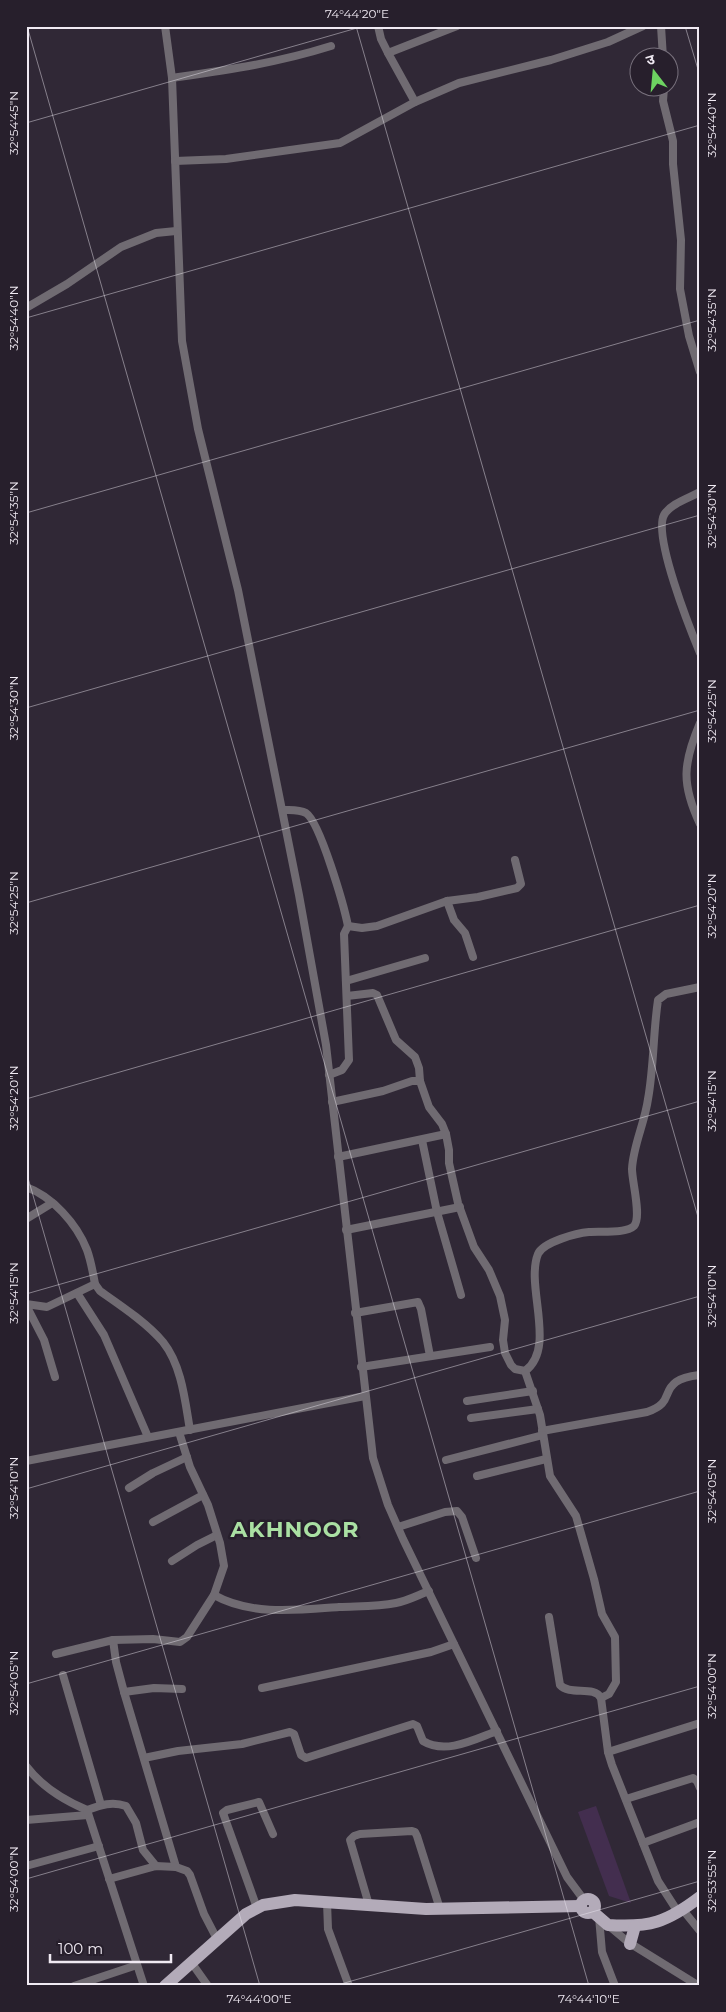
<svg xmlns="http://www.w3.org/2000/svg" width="726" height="2012" font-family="Montserrat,'Noto Sans Devanagari',sans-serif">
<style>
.green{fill:#432e4f}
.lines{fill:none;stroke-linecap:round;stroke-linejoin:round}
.minor{stroke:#706b72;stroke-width:8}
.primary{stroke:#b3abb9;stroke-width:12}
.ticks{fill:none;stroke:#f0eaf3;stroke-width:1;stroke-opacity:0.45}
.labels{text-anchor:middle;stroke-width:5;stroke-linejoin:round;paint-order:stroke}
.district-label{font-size:22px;font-weight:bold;letter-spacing:1px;fill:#aae0a3;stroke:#271f2c}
.neatline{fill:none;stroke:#f0eaf3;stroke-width:2}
.ticks-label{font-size:12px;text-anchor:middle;fill:#f0eaf3}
</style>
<rect width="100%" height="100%" fill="#302836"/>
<polygon class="green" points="596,1806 631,1903 609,1896 578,1812"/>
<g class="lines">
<g class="minor">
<polyline points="165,26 172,78 182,341 198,429 238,590 299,895 326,1045 373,1458 388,1505 403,1539 567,1877 584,1900"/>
<polyline points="378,26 381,39 388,53"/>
<polyline points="661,26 663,58"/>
<path d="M172,78c55,-8 105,-15 159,-32"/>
<polyline points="664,88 663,101 673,141 673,164 681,240 680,289 689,336 700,372"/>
<polyline points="415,102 388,53 457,26"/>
<polyline points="175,161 226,159 340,143 415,102 459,83 551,60 608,42 643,26"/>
<polyline points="26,308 67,284 121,247 156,233 176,231"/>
<path d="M700,492c-11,6 -30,12 -36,23 -11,21 26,114 36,138"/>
<path d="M700,723c-17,40 -19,61 0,101"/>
<path d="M283,810c7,0 16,-1 23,3 14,9 38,93 42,113"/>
<polyline points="447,901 454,920 465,933 473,957"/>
<polyline points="346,981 425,958"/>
<polyline points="347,996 373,993 377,995 396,1040 415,1057 419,1068 420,1081"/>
<polyline points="329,1075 342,1070 349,1060 344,934 348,926 362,928 377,926 447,901 478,897 517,888 521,884 515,860"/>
<path d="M332,1102l51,-11 29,-10h8l9,26 13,17 4,10 3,16v13l9,40 16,44 15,23 11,26 5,24 -2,20 2,13 6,12 4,4 10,2c32,-23 0,-85 13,-117 5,-12 39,-21 51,-22 11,-1 37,2 45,-6 8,-9 -2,-44 -2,-57 1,-23 13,-47 16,-70 6,-33 5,-66 10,-99l8,-6 34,-7"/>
<polyline points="422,1140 437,1212 461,1295"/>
<polyline points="338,1157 446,1134"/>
<path d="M26,1187c26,9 51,37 61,63 4,11 6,23 8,34"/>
<polyline points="26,1219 52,1203"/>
<polyline points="346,1230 460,1207"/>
<polyline points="77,1293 104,1335 148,1437"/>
<path d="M26,1304l21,3 48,-23 5,7c20,14 47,32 63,51 19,24 22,59 27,88"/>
<polyline points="26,1305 44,1340 55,1377"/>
<polyline points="355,1313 418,1302 421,1309 430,1356"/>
<polyline points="361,1367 490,1347"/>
<polyline points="525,1371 540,1415 550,1476 576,1516 594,1579 602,1614 615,1637 616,1682 609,1694 601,1698"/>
<polyline points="467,1401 533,1391"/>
<polyline points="471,1418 538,1409"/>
<path d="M542,1431l105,-19c26,-9 15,-20 29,-30 7,-5 16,-6 24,-7"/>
<polyline points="446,1460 543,1435"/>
<polyline points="26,1461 365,1396"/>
<polyline points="477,1476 546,1459"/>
<polyline points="129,1488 153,1473 187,1457"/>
<polyline points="153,1522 203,1495"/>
<polyline points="398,1527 445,1512 457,1511 462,1517 476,1558"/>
<polyline points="172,1561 197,1545 217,1535"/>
<path d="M214,1595c37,21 84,15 125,12 19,-1 38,0 57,-4 11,-2 22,-8 33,-12"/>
<path d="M549,1617l11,68c10,11 34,0 41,13l7,54 4,13 46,116 20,31"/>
<polyline points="113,1640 116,1662 124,1692 176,1867 187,1871 190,1875 204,1914 217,1939"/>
<polyline points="56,1654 113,1640 153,1639 180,1642 187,1637 214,1595 224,1566 220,1543 208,1505 190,1467 179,1432"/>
<polyline points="63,1675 101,1805"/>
<polyline points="262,1688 431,1652 454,1644"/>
<polyline points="124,1692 154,1688 182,1689"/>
<polyline points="608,1752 700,1723"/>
<path d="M144,1758l34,-7 64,-7 48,-12 4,2 7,21 5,3 107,-34 4,2 6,15c23,14 52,-2 74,-10"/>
<path d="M26,1766c16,21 37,34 61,44"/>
<polyline points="626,1799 693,1778 697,1781 700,1788"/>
<polyline points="26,1820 88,1815"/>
<polyline points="643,1843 700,1822"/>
<polyline points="26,1866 99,1846"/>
<polyline points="109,1879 156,1866 176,1867"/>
<polyline points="327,1902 328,1929 349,1986"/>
<polyline points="369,1905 350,1840 354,1836 360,1834 412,1831 415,1832 417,1836 440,1909"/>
<polyline points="257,1908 223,1813 227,1810 259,1802 273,1834"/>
<polyline points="683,1910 700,1931"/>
<polyline points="599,1917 602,1952 615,1986"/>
<polyline points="609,1926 628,1942 699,1986"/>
<polyline points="191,1962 208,1986"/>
<polyline points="74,1986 137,1965"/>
<path d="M144,1986l-57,-176c14,-5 25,-9 39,-4l10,17 7,27 13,16"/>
</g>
<g class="primary">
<circle cx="588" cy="1906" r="7"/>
<path d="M593,1912l15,13c42,3 59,-3 92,-28"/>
<polyline points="630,1944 635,1926"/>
<polyline points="165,1986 246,1914 263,1905 295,1900 426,1909 581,1906"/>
</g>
</g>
<path class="ticks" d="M27,26l562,1960M356,26l344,1198M685,26l15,50M26,123l338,-97M26,318l674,-193M26,513l674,-193M26,708l674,-193M26,903l674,-193M26,1099l674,-194M26,1171l234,815M26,1294l674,-193M26,1489l674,-193M26,1684l674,-193M26,1879l674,-193M334,1986l366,-105"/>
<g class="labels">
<g class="district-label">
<text x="295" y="1537">AKHNOOR</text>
</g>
</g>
<rect width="726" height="2012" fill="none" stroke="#271f2c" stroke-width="55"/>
<g transform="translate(654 72) rotate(344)"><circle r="24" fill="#271f2c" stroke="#77707c"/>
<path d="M0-4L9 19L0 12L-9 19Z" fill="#6dd361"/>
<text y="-8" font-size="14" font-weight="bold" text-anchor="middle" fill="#f0eaf3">उ</text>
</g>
<path d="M50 1954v8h121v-8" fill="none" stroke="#f0eaf3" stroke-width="2.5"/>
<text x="58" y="1954" font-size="15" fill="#f0eaf3" stroke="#271f2c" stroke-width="4" paint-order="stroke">100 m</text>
<rect x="28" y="28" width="670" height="1956" class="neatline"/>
<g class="ticks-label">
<text x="357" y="18">74°44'20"E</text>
<text transform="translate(14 123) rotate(-90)" y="4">32°54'45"N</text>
<text transform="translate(712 125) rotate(-90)" y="4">32°54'40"N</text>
<text transform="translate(14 318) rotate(-90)" y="4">32°54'40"N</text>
<text transform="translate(712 320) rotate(-90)" y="4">32°54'35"N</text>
<text transform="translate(14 513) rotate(-90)" y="4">32°54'35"N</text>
<text transform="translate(712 516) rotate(-90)" y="4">32°54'30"N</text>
<text transform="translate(14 708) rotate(-90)" y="4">32°54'30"N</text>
<text transform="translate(712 711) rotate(-90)" y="4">32°54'25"N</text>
<text transform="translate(14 903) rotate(-90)" y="4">32°54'25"N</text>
<text transform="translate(712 906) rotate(-90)" y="4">32°54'20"N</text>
<text transform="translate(14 1098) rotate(-90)" y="4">32°54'20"N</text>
<text transform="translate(712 1101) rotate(-90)" y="4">32°54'15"N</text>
<text transform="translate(14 1293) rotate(-90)" y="4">32°54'15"N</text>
<text transform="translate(712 1296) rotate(-90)" y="4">32°54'10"N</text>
<text transform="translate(14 1488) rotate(-90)" y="4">32°54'10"N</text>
<text transform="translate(712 1491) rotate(-90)" y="4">32°54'05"N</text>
<text transform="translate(14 1683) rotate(-90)" y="4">32°54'05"N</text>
<text transform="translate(712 1686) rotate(-90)" y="4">32°54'00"N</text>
<text transform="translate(14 1879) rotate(-90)" y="4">32°54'00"N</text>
<text transform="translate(712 1881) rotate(-90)" y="4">32°53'55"N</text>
<text x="259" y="2003">74°44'00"E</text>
<text x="589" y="2003">74°44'10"E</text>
</g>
</svg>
